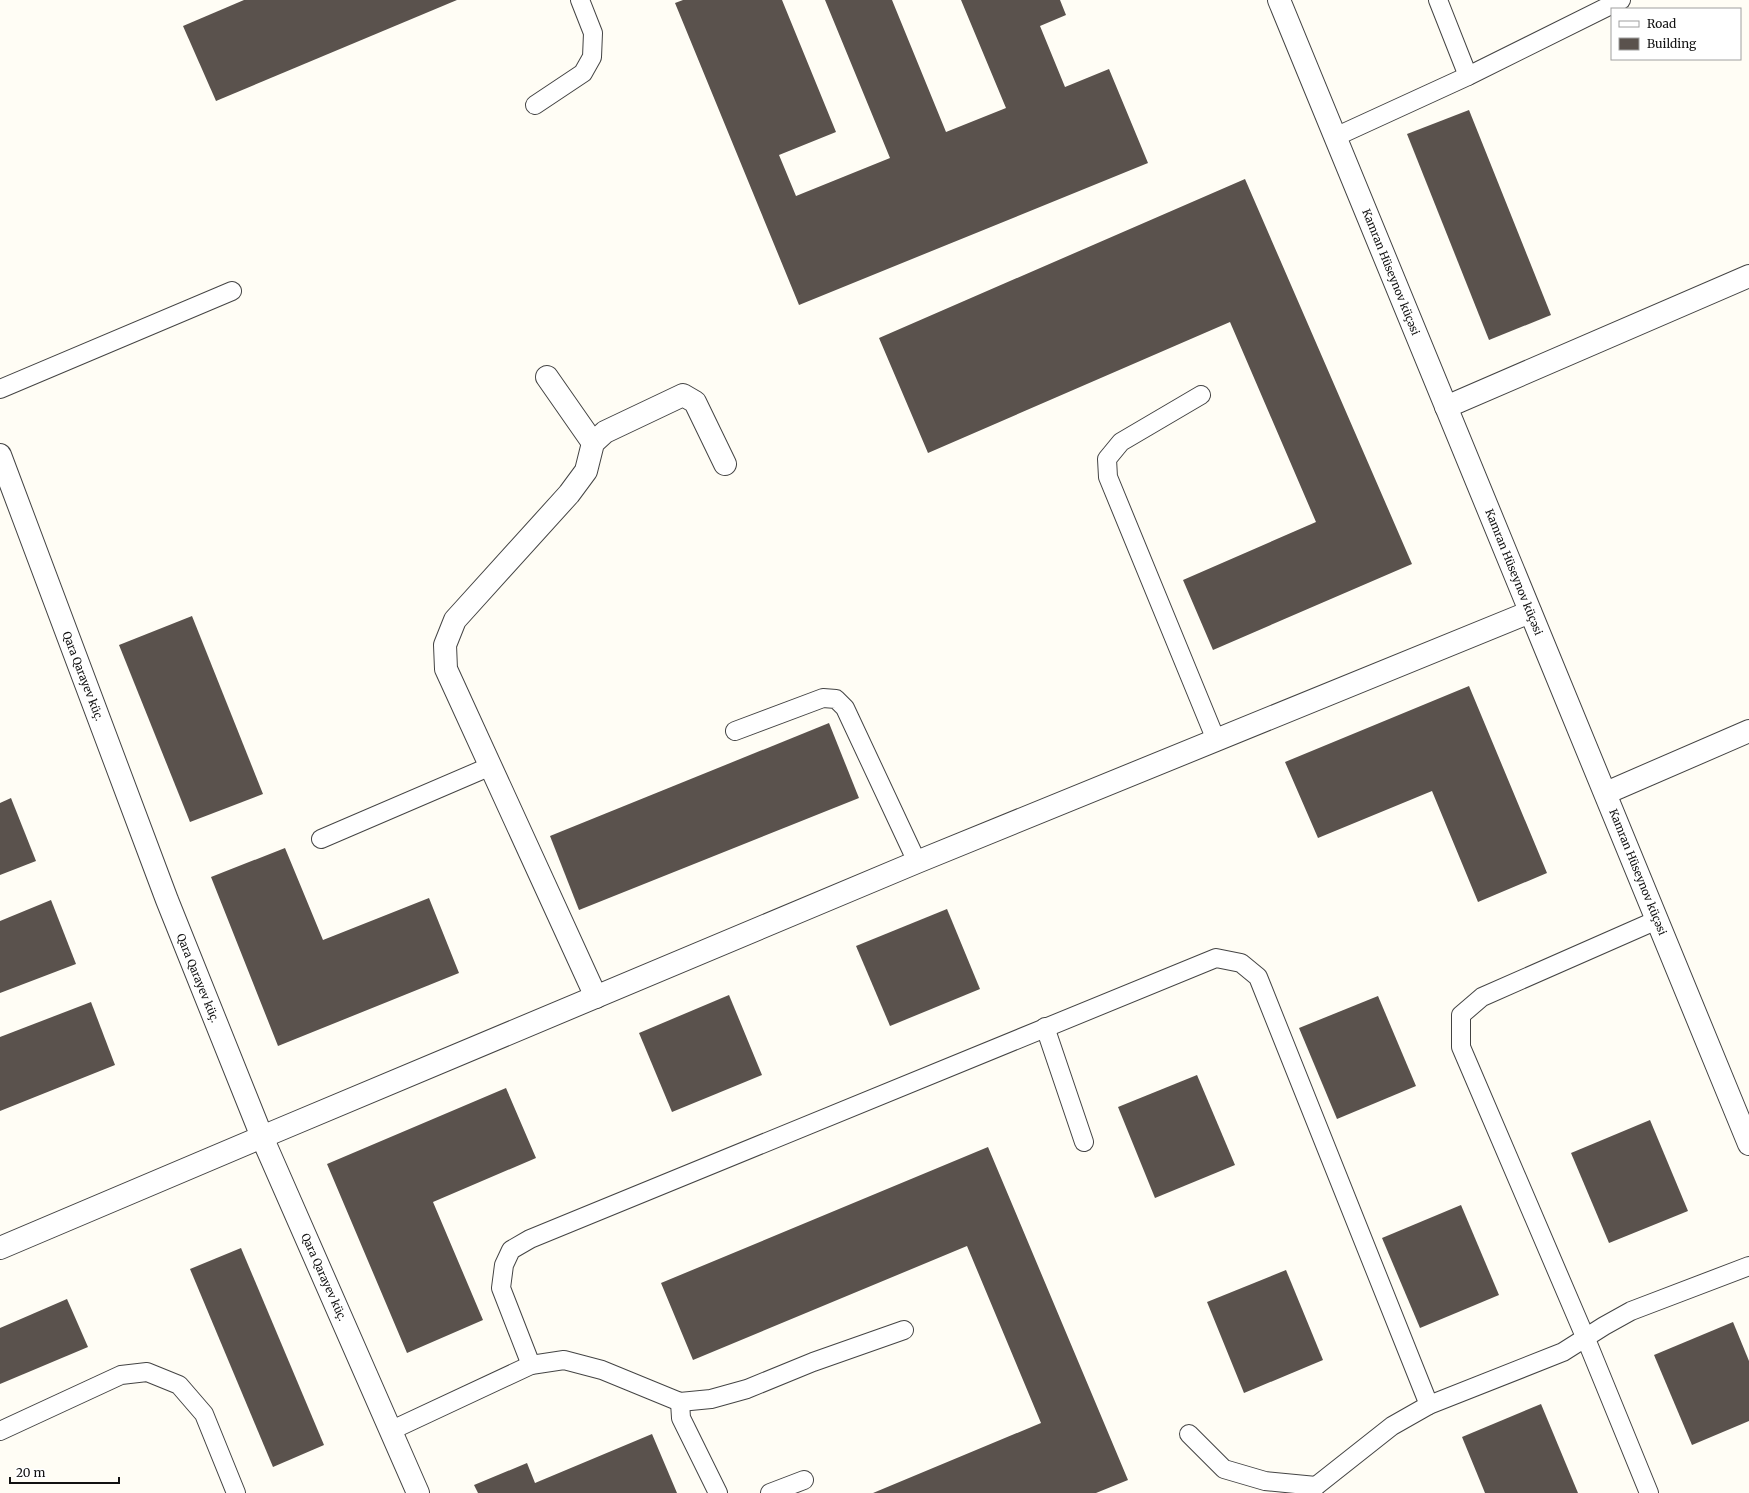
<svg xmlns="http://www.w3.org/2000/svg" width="1749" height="1493" font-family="Merriweather,serif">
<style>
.building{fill:#5a524d}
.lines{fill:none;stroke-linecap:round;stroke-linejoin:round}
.service-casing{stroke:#444;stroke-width:20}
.minor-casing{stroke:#444;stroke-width:24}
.service{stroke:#fff;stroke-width:18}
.minor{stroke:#fff;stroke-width:22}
.labels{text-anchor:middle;stroke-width:4;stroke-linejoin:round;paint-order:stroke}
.street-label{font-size:11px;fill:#111;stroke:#fff}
</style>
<rect width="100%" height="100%" fill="#fffdf5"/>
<g class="building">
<polygon points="244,0 457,0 216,101 183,26"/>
<polygon points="683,0 782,0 836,132 779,155 796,196 890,158 825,0 892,0 946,132 1006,108 961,0 1060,0 1066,15 1040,26 1065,87 1109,69 1148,163 799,305 675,3"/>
<polygon points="1469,110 1551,315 1489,340 1407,134"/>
<polygon points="1245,179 1412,564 1213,650 1183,580 1316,522 1230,322 928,453 879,338"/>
<polygon points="192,616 263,794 190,822 119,645"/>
<polygon points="1469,686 1547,873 1478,902 1432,791 1318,838 1285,762"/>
<polygon points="829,723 859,798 579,910 550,836"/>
<polygon points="11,798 36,861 0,875 0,803"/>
<polygon points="285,848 323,940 429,898 459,973 278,1046 211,877"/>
<polygon points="51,900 76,964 0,993 0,921"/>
<polygon points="947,909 980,989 890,1026 856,946"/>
<polygon points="729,995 762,1075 672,1112 639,1033"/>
<polygon points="1378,996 1416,1086 1337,1119 1299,1028"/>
<polygon points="91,1002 115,1065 0,1111 0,1037"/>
<polygon points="1197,1075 1235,1165 1155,1198 1118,1107"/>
<polygon points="506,1088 536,1158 433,1202 483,1320 407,1353 327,1164"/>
<polygon points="1650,1120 1688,1211 1609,1243 1571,1153"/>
<polygon points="988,1147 1128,1480 1096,1493 873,1493 1041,1423 967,1246 693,1360 661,1283"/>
<polygon points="1461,1205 1499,1295 1420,1328 1382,1238"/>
<polygon points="241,1248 324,1445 273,1467 190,1269"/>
<polygon points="1286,1270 1323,1360 1244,1393 1207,1302"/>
<polygon points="67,1299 88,1347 0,1384 0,1328"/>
<polygon points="1733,1322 1749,1361 1749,1421 1692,1445 1654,1355"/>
<polygon points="1541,1404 1578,1493 1485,1493 1462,1437"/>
<polygon points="652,1434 677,1493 478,1493 474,1485 527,1463 535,1483"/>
</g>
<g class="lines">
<defs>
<g id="service">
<polyline points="1438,0 1468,76"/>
<polyline points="535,105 583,73 592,57 593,33 580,0"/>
<polyline points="1335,137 1468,76 1621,0"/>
<polyline points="0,389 232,291"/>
<polyline points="1201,395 1121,442 1107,459 1108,477 1216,740"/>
<polyline points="735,731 823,698 836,699 845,708 917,862"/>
<polyline points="321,839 491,766"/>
<polyline points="1045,1027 1084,1142"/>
<polyline points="531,1365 501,1288 504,1265 511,1250 530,1239 1216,958 1241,963 1258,977 1429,1405"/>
<polyline points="680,1402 681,1418 718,1493"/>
<polyline points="392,1430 531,1365 564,1360 602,1370 680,1402 711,1399 747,1389 813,1362 904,1330"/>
<polyline points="0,1431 121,1375 147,1372 179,1385 204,1414 236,1493"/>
<polyline points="1189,1434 1224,1469 1265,1481 1316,1486"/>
<polyline points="770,1493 804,1480"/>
<polyline points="1309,1493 1316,1486 1392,1426 1429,1405 1563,1352 1604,1326 1631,1311 1749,1266"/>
<polyline points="1649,1493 1586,1339 1461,1047 1461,1015 1482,997 1657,920"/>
</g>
<g id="minor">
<polyline points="1279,0 1749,1144"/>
<polyline points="547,377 593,443"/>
<polyline points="1446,407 1749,276"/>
<polyline points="0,455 167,900 262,1137 418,1493"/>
<polyline points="1606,793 1749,731"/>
<polyline points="596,997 446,669 445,645 455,620 569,494 586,471 593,443 605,432 683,395 695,402 725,464"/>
<polyline points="0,1248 262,1137 917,862 1530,612"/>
</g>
</defs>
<use href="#service" class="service-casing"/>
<use href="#minor" class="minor-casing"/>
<use href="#service" class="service"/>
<use href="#minor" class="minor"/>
</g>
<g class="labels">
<g class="street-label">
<text transform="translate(1391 272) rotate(68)" y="4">Kamran Hüseynov küçəsi</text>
<text transform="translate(1514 572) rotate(68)" y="4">Kamran Hüseynov küçəsi</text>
<text transform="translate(83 676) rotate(69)" y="4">Qara Qarayev küç.</text>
<text transform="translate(1638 872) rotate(68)" y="4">Kamran Hüseynov küçəsi</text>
<text transform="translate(198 978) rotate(68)" y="4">Qara Qarayev küç.</text>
<text transform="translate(324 1277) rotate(66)" y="4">Qara Qarayev küç.</text>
</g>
</g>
<rect x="1611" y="8" width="130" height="52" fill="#ffffff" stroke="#a0a0a0"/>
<rect x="1619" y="21" width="20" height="6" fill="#ffffff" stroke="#a0a0a0"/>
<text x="1647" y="28" font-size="12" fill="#111111">Road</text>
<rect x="1619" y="38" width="20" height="12" fill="#5a524d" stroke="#a0a0a0"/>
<text x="1647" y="48" font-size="12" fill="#111111">Building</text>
<path d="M10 1477v6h109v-6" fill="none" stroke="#111111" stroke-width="2"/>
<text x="16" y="1477" font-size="12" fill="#111111" stroke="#ffffff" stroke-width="3" paint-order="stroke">20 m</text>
</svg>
